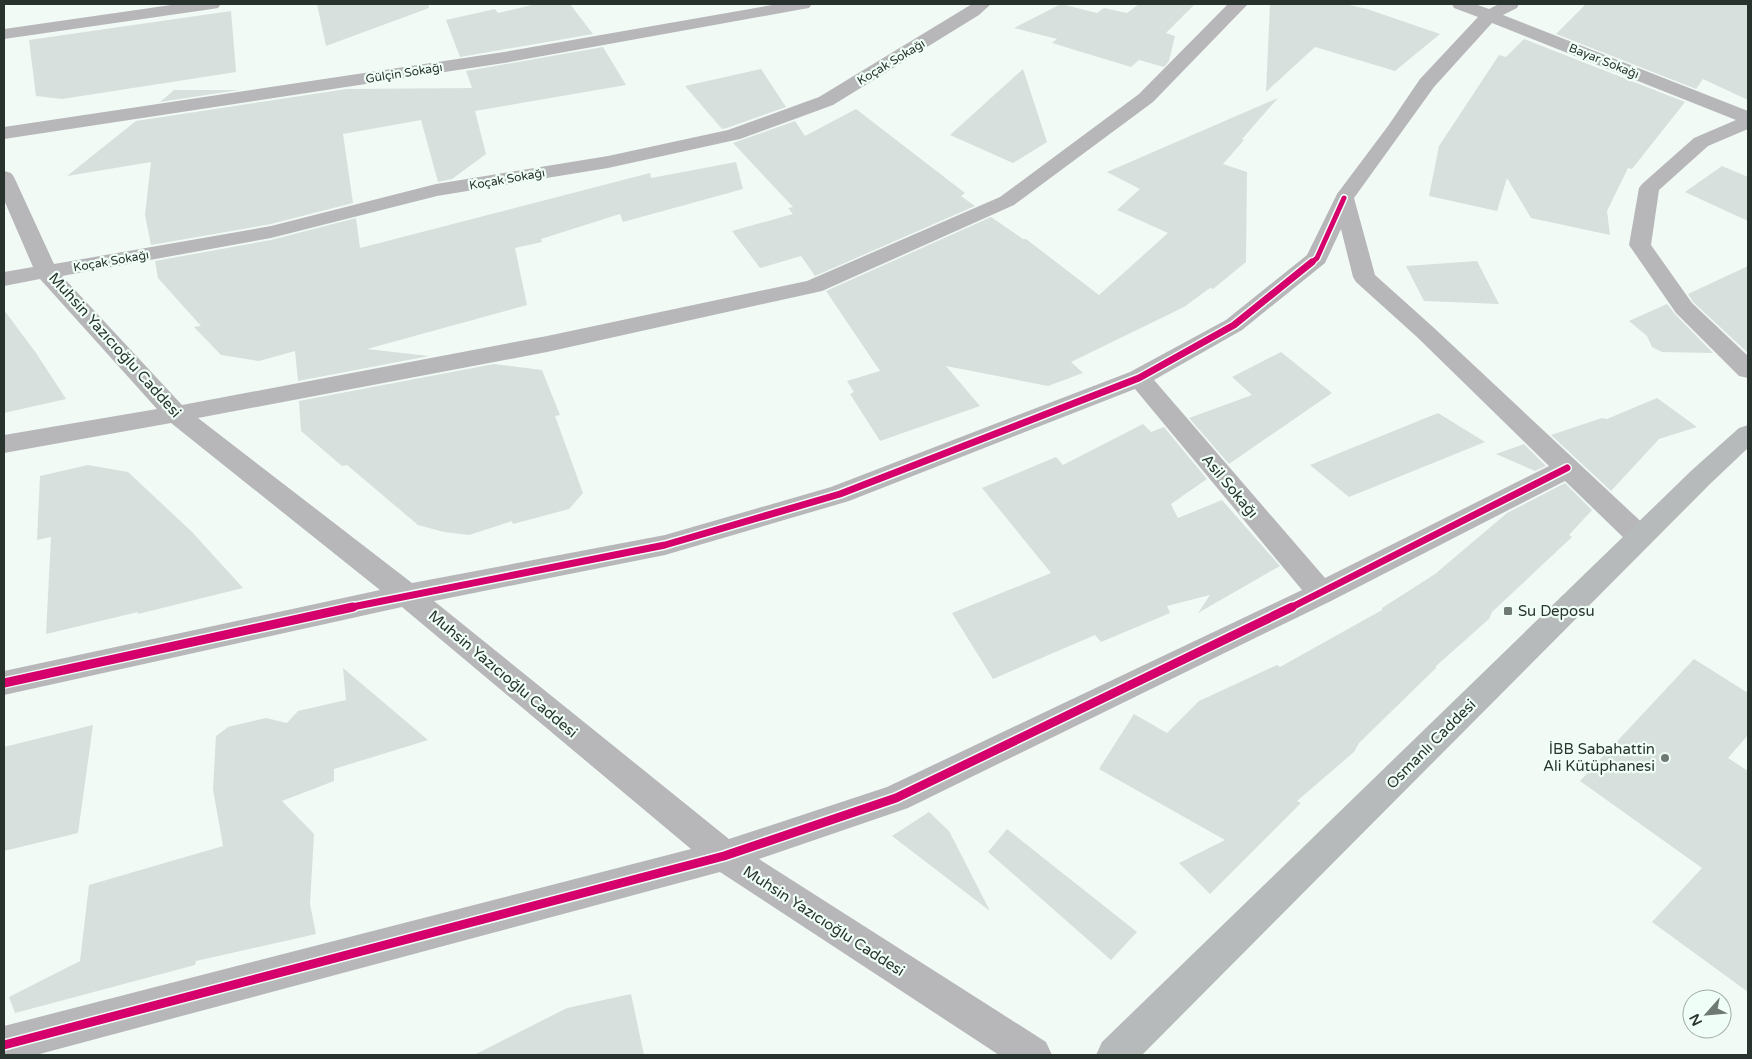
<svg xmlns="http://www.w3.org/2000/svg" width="1752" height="1059" font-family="'Varela Round',sans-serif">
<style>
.building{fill:#d7e0dc}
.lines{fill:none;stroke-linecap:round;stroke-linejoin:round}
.minor{fill:#b7b7ba;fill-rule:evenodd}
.major{fill:#b7baba;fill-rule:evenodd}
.cycleway-far2-casing{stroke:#effef6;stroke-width:8}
.cycleway-far1-casing{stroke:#effef6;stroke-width:10}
.cycleway-casing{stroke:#effef6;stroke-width:12}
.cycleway-far2{stroke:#d6006c;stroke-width:5}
.cycleway-far1{stroke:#d6006c;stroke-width:7}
.cycleway{stroke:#d6006c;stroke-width:9}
.poi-dot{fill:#6f7974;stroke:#effef6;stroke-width:2}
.labels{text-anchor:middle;stroke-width:4.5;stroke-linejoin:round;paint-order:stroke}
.far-street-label{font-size:12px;fill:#29332e;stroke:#effef6}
.street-label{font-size:15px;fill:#29332e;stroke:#effef6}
.poi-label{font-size:15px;fill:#29332e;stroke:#effef6;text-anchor:start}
</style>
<rect width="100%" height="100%" fill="#f2faf6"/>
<g class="building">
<polygon points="317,4 428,4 429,8 326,46"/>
<polygon points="536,4 570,4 593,34 460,57 446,20 495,9 498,13"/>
<polygon points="1061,4 1097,13 1104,8 1127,13 1139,4 1195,4 1166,33 1175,36 1169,61 1164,67 1139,60 1131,67 1052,43 1057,39 1014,28"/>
<polygon points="1270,4 1345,4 1367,9 1440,34 1395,71 1315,47 1266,92"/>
<polygon points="1586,4 1748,4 1748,100 1703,79 1696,89 1556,34"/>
<polygon points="231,11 236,72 62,99 36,96 29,40"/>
<polygon points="1524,39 1685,102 1632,169 1628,168 1607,211 1610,235 1531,218 1507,178 1497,211 1429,196 1439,146 1499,55 1506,57"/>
<polygon points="603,47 626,85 475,111 486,154 452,179 438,182 421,120 343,134 353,203 271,224 151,245 145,215 151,162 67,176 136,121 347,89 472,88 466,71"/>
<polygon points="761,69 786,107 727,128 722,129 685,86"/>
<polygon points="1023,69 1047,142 1013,163 950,135"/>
<polygon points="174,90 239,90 160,102"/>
<polygon points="1278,98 1242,139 1244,140 1223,164 1247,172 1246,262 1213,289 1210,288 1184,307 1071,362 1083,373 1048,386 946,366 980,406 880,441 850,394 854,392 847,381 880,371 826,291 991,217 1023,239 1026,239 1099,295 1168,233 1117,210 1140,189 1107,172"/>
<polygon points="856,109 965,193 961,196 975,206 815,276 801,256 760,268 732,231 793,214 788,208 793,207 733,143 795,121 805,136"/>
<polygon points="736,162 743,189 623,222 620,214 541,239 542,242 515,248 527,305 367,349 429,356 298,381 295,351 259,361 221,355 194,327 201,326 158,278 155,261 271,240 356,218 360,248 650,173 651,178"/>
<polygon points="1722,166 1748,177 1748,221 1685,192"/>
<polygon points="1477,261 1499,304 1424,301 1406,266"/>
<polygon points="1748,266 1748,353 1693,302 1688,294"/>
<polygon points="1667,304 1675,314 1713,353 1662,352 1652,347 1647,336 1629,321"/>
<polygon points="4,310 36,353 66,399 4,413"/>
<polygon points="1281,352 1332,393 1229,464 1189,418 1252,395 1232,377"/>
<polygon points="494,364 542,370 560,415 555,416 583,493 569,509 513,524 512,521 469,535 444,532 418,525 347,465 342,466 301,431 299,401"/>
<polygon points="1657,398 1697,427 1659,439 1611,491 1551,435 1602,418 1607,419"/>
<polygon points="1438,413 1485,442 1349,497 1310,465"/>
<polygon points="1143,424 1151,432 1164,427 1207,479 1171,504 1178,518 1222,500 1280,566 1198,613 1210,595 1167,606 1170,613 1101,642 1095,635 993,679 952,613 1051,573 982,488 1056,457 1063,465"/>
<polygon points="1524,444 1546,466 1535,471 1496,454"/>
<polygon points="88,465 128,472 192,532 243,588 138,614 138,612 46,634 51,537 37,540 40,476"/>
<polygon points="1565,483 1592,510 1569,535 1572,537 1492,612 1489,619 1436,666 1436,668 1359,743 1354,752 1297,801 1301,803 1210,894 1179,863 1225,840 1099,769 1134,714 1167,733 1199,701 1277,665 1280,667 1382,610 1382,608 1435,574 1507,513"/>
<polygon points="1694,659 1748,693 1748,735 1728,758 1748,771 1748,992 1652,922 1702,868 1580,781"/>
<polygon points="343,668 428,740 334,769 334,781 282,801 314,834 310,904 316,934 196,961 195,965 15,1013 9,997 80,961 89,885 223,846 213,789 216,736 228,727 266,718 287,723 298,711 346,700"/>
<polygon points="93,725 78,833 4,851 4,747"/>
<polygon points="929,812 949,831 990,911 892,836"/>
<polygon points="1007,829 1137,932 1111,960 988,852"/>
<polygon points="631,994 644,1055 474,1055 567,1008"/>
</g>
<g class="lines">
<g class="minor">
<polygon points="178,4 221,4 218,8 212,9 4,39 4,29"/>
<polygon points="778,4 812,4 809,8 803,9 504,63 4,139 4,127 504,52"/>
<path d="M972,4h19l-12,11 -146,90 -93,34 -132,29 -171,28 -166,42 -209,38 120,129 365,-69 260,-55 193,-84 139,-103 88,-89 21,-1 -95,98 -139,103 -192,86 -275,61 -349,66 214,165 253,-48 166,-48 299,-115 96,-52 81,-65 30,-61 51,-68 32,-47 58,-62 -24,-9 -2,-4h23l14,5 10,-5h20l-2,4 -14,7 245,96v18l-40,17 -49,44 -8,55 41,58 56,53v22l-9,-2 -63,-63 -47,-68 10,-57 3,-4 52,-46 42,-18 -244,-97 -58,64 -80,111 21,77 58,52 217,203 4,7 -4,7 -10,3 -10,-3 -65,-63 -234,120 -423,207 -149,51 287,183 6,13h-53l-279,-183 -684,183h-32v-29l687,-177 -289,-242 -398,88v-24l376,-81 -209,-167 -167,30v-18l153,-26 -117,-130 -36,7v-14l29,-5 -29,-67v-29l7,2 3,4 40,87 217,-38 165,-42 172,-28 120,-26 91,-33zM1341,229l12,48 3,5 61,55 132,129 -224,112 -171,-198 88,-50 83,-67zM1135,389l167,201 -415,197 -158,52 -295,-238 231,-46 184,-54z"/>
</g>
<polygon class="major" points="1748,425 1748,448 1710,484 1142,1055 1096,1055 1102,1042 1692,470 1739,428"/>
<defs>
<polyline id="cycleway-far2" points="1310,264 1317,258 1344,198"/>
<g id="cycleway-far1">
<polyline points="347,608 665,545 840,494 1139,378 1234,325 1312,262"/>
<polyline points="1290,608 1567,468"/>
</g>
<g id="cycleway">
<polyline points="4,683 353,607"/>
<polyline points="4,1045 724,856 896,798 1292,607"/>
</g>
</defs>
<use href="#cycleway-far2" class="cycleway-far2-casing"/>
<use href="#cycleway-far1" class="cycleway-far1-casing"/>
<use href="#cycleway" class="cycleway-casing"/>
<use href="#cycleway-far2" class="cycleway-far2"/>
<use href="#cycleway-far1" class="cycleway-far1"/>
<use href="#cycleway" class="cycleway"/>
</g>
<g class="poi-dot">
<rect x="1503" y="606" width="10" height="10" rx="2.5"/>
<circle cx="1665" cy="758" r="5"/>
</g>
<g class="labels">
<g class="far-street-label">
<text transform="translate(1604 61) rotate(22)" y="4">Bayar Sokağı</text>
<text transform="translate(891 62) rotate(-31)" y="4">Koçak Sokağı</text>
<text transform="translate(404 73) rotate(-9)" y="4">Gülçin Sokağı</text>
<text transform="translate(507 179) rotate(-10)" y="4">Koçak Sokağı</text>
<text transform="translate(111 261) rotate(-10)" y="4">Koçak Sokağı</text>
</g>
<g class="street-label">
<text transform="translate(115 345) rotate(48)" y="5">Muhsin Yazıcıoğlu Caddesi</text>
<text transform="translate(1230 486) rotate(50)" y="5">Asil Sokağı</text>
<text transform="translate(503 674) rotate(40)" y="5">Muhsin Yazıcıoğlu Caddesi</text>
<text transform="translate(1431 744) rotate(-45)" y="5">Osmanlı Caddesi</text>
<text transform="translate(824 921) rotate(33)" y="5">Muhsin Yazıcıoğlu Caddesi</text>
</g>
<g class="poi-label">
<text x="1518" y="616">Su Deposu</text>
<text x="1655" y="754" text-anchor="end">İBB Sabahattin<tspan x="1655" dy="17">Ali Kütüphanesi</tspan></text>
</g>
</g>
<rect width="1752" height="1059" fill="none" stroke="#29332e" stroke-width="10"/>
<g transform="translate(1707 1014) rotate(243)"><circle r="24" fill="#effef6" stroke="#a0ada6"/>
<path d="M0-4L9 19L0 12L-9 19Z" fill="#6f7974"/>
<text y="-8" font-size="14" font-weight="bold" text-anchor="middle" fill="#29332e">N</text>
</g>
</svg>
